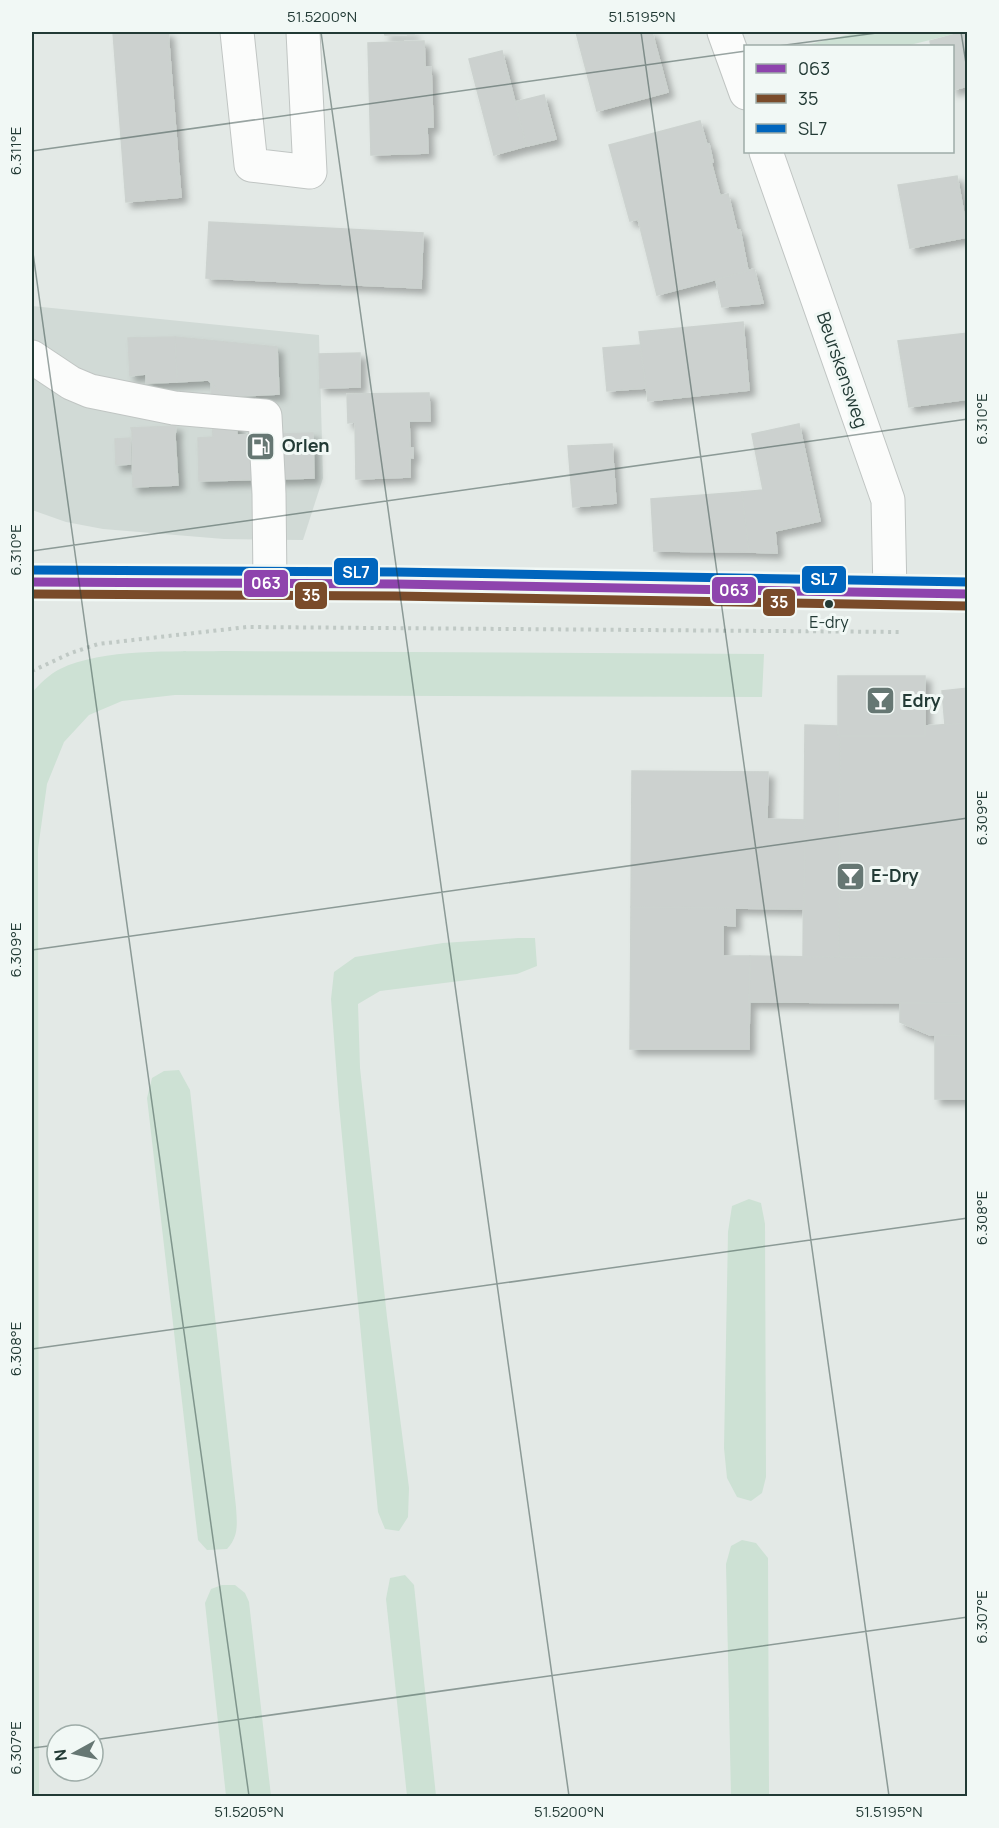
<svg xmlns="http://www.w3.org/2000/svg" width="999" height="1828" font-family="Manrope,sans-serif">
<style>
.built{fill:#d1dad6}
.green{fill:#cde1d4}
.building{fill:#ccd1cf;stroke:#ccd2cf;stroke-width:1.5;filter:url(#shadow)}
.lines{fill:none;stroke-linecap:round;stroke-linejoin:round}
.minor-casing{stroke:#c0c5c3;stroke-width:35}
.major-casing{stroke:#bcc4c2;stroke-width:35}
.path{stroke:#c0c9c5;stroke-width:4;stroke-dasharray:3 4.5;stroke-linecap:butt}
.minor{stroke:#fbfcfb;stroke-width:33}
.major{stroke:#ced5d3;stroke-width:33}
.bus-1-casing{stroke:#f1f8f5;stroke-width:14}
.bus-2-casing{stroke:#f1f8f5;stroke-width:14}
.bus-3-casing{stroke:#f1f8f5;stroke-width:14}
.bus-1{stroke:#8e44ad;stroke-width:9}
.bus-2{stroke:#7a4b2a;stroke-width:9}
.bus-3{stroke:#0065bd;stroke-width:9}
.ticks{fill:none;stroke:#223a35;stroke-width:1.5;stroke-opacity:0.45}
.bus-dot{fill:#223a35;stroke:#f1f8f5;stroke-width:2}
.labels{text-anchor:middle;stroke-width:6;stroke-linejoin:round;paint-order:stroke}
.bus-label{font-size:16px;fill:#223a35;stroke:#f1f8f5}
.street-label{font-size:18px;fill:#223a35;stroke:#f1f8f5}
.poi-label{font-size:18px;font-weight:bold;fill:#223a35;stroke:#f1f8f5;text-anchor:start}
.line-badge{stroke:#f1f8f5;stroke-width:2}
.badge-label{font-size:16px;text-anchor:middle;font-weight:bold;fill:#fff}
.neatline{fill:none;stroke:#223a35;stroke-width:2}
.ticks-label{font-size:15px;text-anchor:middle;fill:#223a35}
</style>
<defs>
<filter id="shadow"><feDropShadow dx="5.5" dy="5.5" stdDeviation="3" flood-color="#0004"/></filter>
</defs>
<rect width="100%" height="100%" fill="#e3e9e6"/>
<polygon class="built" points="32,306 319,335 323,478 303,540 224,539 103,529 66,522 32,510"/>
<g class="green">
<polygon points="858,32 962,32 906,46 803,46"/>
<path d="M222,651l542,3 -2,43 -587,-2 -53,6 -33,14 -25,27 -17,42 -9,65 1,947h-7v-1103c7,-9 18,-19 28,-24 42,-21 115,-17 162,-18z"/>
<polygon points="518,938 535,938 537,966 517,974 380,991 358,1004 360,1068 387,1317 409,1488 408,1517 399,1531 385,1529 378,1512 339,1105 331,999 334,972 355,957 443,943"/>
<path d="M179,1070l11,20 46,417c1,17 3,29 -9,42l-20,1 -9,-10 -51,-442 5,-20 12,-7z"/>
<polygon points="749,1199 761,1203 765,1224 766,1477 762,1493 751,1501 737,1497 727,1478 724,1448 728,1232 732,1206"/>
<polygon points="742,1540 756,1543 768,1558 769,1796 731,1796 726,1564 731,1546"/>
<polygon points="405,1575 414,1585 436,1796 407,1796 386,1599 390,1578"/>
<polygon points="222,1585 235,1585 245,1593 249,1602 271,1796 226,1796 205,1603 211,1589"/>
</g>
<g class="building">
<polygon points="113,32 168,32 181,197 126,202"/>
<polygon points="384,32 413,32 414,34 385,35"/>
<polygon points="576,32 652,32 668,92 597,111"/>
<polygon points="964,32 968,32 968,86 952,90 952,46 931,46 930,41"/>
<polygon points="424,41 425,67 431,67 433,127 427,127 428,153 371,155 368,43"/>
<polygon points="502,51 526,146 494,155 469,59"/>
<polygon points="544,95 556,139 527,146 515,102"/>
<polygon points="700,121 707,145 709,144 713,162 711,162 720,196 728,194 737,231 740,230 748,271 657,295 638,219 630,221 609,145"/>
<polygon points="957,176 968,237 910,248 898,185"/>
<polygon points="209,222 423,233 421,288 206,278"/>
<polygon points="754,269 763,303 722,307 716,280"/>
<polygon points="743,322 749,390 648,401 639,332"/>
<polygon points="968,333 968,399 909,407 898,341"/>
<polygon points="175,337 277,347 279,394 226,397 208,380 177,382"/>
<polygon points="175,337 177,382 146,383 146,374 130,376 128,338"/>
<polygon points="640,345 646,388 607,391 603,348"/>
<polygon points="360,353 360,387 320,388 319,354"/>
<polygon points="211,384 226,397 236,397 237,435 313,433 314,478 199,481 198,438 213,437"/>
<polygon points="429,393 430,421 409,421 410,448 413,448 413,458 410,457 410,477 356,479 355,422 348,423 347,394"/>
<polygon points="799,424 820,521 775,531 777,553 749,552 742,492 763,490 752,434"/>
<polygon points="176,426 175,436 178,485 133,487 132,431 131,428"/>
<polygon points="130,438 131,464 116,465 115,439"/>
<polygon points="612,444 616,503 573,507 568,446"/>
<polygon points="742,492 749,552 654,551 651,499"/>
<rect x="838" y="676" width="87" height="60"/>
<polygon points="968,688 968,723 945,725 942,691"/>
<polygon points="968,723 968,959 839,957 840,736 925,736 925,726"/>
<polygon points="805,725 837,726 838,736 840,736 839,957 803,957"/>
<polygon points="632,771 768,772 767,819 805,820 804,909 631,907"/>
<polygon points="631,907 735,908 735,926 723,925 723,956 750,956 749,1049 630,1049"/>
<polygon points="750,956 968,959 968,1003 749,1002"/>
<polygon points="900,1003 968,1003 968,1036 930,1035 900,1022"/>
<polygon points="935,1035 968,1036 968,1067 964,1069 966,1099 935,1099"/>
</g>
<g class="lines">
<defs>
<g id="minor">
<polyline points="237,32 251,165 310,172 303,32"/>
<polyline points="724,32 746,93"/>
<polyline points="766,152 888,500 890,593"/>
<polyline points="32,357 71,383 90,391 174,408 265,416 269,494 270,583"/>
</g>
<polyline id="major" points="32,582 395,584 968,594"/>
</defs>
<use href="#minor" class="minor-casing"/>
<use href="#major" class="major-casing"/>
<polyline class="path" points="32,671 71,653 98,644 247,627 903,632"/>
<use href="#minor" class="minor"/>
<use href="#major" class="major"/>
<defs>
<polyline id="bus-1" points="32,582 395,584 968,594"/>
<polyline id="bus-2" points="32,594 395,596 968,606"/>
<polyline id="bus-3" points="32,570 395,572 968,582"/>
</defs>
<use href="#bus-1" class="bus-1-casing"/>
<use href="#bus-2" class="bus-2-casing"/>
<use href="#bus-3" class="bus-3-casing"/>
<use href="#bus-1" class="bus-1"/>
<use href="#bus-2" class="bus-2"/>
<use href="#bus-3" class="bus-3"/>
</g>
<path class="ticks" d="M321,32l248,1764M641,32l248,1764M961,32l7,44M778,46l106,-14M32,151l714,-100M32,246l217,1550M32,551l936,-132M32,950l936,-132M32,1349l936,-131M93,1740l875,-123M32,1748l25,-3"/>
<defs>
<symbol id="fuel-square" viewBox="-11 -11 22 22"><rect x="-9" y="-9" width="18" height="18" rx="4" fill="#667773" stroke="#f1f8f5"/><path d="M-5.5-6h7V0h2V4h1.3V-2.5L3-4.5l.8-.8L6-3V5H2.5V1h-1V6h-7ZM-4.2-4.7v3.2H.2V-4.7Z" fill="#fff"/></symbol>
<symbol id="bar-square" viewBox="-11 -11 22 22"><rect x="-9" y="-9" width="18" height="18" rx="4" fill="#667773" stroke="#f1f8f5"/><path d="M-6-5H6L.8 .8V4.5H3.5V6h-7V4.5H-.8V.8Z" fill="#fff"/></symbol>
</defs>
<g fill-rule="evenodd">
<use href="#fuel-square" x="244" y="430" width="33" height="33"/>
<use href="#bar-square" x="864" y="684" width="33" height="33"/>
<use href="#bar-square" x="834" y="860" width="33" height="33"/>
</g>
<circle class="bus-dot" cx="829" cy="604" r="5"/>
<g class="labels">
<g class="bus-label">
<text x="829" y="628">E-dry</text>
</g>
<g class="street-label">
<text transform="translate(842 370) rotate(71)" y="6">Beurskensweg</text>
</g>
<g class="poi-label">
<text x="282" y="452">Orlen</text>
<text x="902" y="707">Edry</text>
<text x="871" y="882">E-Dry</text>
</g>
</g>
<g class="line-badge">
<rect x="333" y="557" width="46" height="29" rx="6" fill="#0065bd"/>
<rect x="801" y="565" width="46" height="29" rx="6" fill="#0065bd"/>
<rect x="243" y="569" width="46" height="29" rx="6" fill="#8e44ad"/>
<rect x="711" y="576" width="46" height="28" rx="6" fill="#8e44ad"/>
<rect x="294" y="581" width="34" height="29" rx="6" fill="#7a4b2a"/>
<rect x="762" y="588" width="34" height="29" rx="6" fill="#7a4b2a"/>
</g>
<g class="badge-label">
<text x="356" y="578">SL7</text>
<text x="824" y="585">SL7</text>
<text x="266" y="589">063</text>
<text x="734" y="596">063</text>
<text x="311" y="601">35</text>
<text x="779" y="608">35</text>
</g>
<rect width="999" height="1828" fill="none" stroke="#f1f8f5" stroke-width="66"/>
<rect x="744" y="45" width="210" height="108" fill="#f1f8f5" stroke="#9eaca8" stroke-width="1.5"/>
<rect x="756" y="64" width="30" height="9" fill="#8e44ad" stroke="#9eaca8" stroke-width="1.5"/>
<text x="798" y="75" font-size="18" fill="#223a35">063</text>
<rect x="756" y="94" width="30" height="9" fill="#7a4b2a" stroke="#9eaca8" stroke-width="1.5"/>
<text x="798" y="105" font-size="18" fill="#223a35">35</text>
<rect x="756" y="124" width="30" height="9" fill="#0065bd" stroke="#9eaca8" stroke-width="1.5"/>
<text x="798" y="135" font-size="18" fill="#223a35">SL7</text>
<g transform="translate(75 1753) rotate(262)"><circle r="28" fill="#f1f8f5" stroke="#9eaca8" stroke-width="1.5"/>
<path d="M0-4.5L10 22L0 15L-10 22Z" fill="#667773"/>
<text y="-9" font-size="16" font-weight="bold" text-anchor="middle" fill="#223a35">N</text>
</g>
<rect x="33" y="33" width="933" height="1762" class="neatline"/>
<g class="ticks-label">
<text x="322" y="22">51.5200°N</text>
<text x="642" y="22">51.5195°N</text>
<text transform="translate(16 151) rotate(-90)" y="5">6.311°E</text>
<text transform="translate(982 419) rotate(-90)" y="5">6.310°E</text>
<text transform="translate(16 550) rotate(-90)" y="5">6.310°E</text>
<text transform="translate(982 818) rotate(-90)" y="5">6.309°E</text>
<text transform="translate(16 950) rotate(-90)" y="5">6.309°E</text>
<text transform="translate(982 1218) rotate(-90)" y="5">6.308°E</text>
<text transform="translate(16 1349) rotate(-90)" y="5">6.308°E</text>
<text transform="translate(982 1617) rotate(-90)" y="5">6.307°E</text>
<text transform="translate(16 1748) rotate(-90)" y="5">6.307°E</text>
<text x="249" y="1817">51.5205°N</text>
<text x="569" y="1817">51.5200°N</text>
<text x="889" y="1817">51.5195°N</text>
</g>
</svg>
